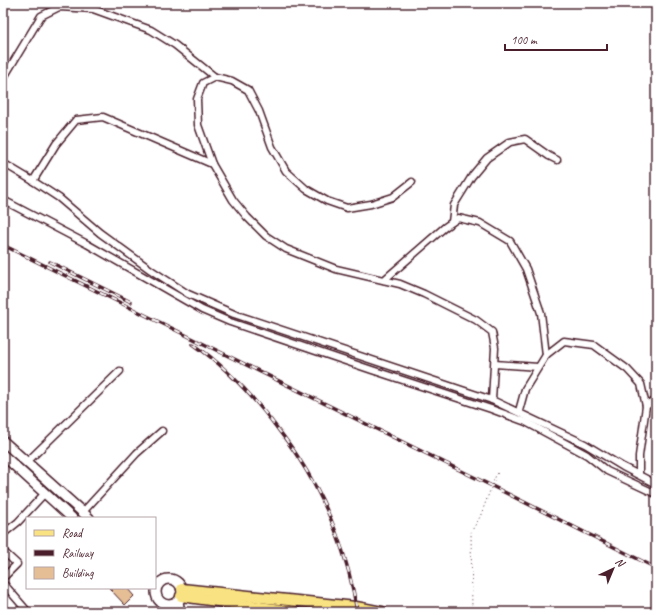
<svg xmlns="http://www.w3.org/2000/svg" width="659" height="615" font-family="Caveat,sans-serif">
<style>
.building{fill:#e5be96;stroke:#4a1f2b}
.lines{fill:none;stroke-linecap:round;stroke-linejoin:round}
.street-casing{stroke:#4a1f2b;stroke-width:9}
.secondary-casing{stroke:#4a1f2b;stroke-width:12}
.primary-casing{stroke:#4a1f2b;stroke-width:13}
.path{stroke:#4a1f2b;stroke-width:1;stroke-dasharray:1 3;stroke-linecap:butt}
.street{stroke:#fff;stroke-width:6}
.secondary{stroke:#fff;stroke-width:9}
.primary{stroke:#f8e281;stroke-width:10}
.rail-casing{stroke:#4a1f2b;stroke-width:3.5}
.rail{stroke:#fff;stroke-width:2;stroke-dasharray:6;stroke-linecap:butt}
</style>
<rect width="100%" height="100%" fill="#fff"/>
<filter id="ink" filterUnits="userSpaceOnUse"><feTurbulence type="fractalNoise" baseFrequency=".025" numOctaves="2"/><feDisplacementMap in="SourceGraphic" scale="8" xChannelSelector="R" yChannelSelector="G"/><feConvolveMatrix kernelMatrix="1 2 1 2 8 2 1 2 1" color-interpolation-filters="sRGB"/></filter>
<g filter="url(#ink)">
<polygon class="building" points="109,588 127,588 134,596 125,605"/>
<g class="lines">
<defs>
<g id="street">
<polyline points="3,79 41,16 59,7 93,9 151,30 175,45 215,77"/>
<polyline points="3,163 33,181 59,198 100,233 151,270 188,294 234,314 492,400 585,444 623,467 656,484"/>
<polyline points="33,181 56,144 76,120 103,117 212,164"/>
<polyline points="412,182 393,197 371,204 347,208 327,201 306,189 286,171 272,147 259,111 248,90 232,81 215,77 203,83 197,99 198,125 212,164 233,200 247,217 266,236 286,249 336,269 400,284 424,294 476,320 492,332 495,348 492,400"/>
<polyline points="3,200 87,244 202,310 230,322 372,370 491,409 526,422 587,455 607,471 656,494"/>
<polyline points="452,222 454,205 472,176 487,158 510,142 525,139 549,156 557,160"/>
<polyline points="384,280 445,227 458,218 480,223 510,241 526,269 541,313 546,355"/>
<polyline points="495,364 538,367"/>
<polyline points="646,406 656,400"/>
<polyline points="519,411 525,389 546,355 564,341 594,345 627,369 641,384 646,406 639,456 639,474"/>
<polyline points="27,462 120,371"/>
<polyline points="83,512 137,453 162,431"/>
<polyline points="3,534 18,522 45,493"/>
<polyline points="3,551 17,564 3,578"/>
<polyline points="3,583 28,612"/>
</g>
<g id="secondary">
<polyline points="3,441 89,518"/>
<polyline points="3,455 72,518"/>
<circle cx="169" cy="592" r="13"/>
<polyline points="178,602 180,612"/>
</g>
<g id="primary">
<polyline points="182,589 356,607 382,612"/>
<polyline points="181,596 295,612"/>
</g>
</defs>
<use href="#street" class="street-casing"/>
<use href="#secondary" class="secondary-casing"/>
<use href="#primary" class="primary-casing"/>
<polyline class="path" points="471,612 472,610 471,532 480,517 496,475 498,473"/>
<use href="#street" class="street"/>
<use href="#secondary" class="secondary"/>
<use href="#primary" class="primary"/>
<defs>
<g id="rail">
<polyline points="3,245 492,486 656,568"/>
<polyline points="50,262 131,302"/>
<path d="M193,344c31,21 55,47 78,76 9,12 19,24 27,37 30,46 51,101 59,155"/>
</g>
</defs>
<use href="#rail" class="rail-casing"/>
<use href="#rail" class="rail"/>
</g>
</g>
<rect width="659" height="615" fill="none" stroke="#fff" stroke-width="16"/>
<rect x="8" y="8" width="643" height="599" fill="none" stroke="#4a1f2b" stroke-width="1.5" filter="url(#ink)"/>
<rect x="26" y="517" width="130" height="72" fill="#ffffff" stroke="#b7a5aa"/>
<rect x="34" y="530" width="20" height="6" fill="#f8e281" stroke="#b7a5aa"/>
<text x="62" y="537" font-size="12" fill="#4a1f2b">Road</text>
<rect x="34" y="550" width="20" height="6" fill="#4a1f2b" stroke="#b7a5aa"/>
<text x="62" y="557" font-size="12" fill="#4a1f2b">Railway</text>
<rect x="34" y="567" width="20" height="12" fill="#e5be96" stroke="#b7a5aa"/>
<text x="62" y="577" font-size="12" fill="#4a1f2b">Building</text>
<g transform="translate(613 569) rotate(44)" stroke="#ffffff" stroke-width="3" paint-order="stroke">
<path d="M0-3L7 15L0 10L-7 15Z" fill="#4a1f2b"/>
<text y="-6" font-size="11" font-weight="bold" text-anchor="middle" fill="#4a1f2b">N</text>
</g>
<path d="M505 44v6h102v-6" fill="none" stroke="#4a1f2b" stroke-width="2"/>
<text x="511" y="44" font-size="12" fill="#4a1f2b" stroke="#ffffff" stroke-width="3" paint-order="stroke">100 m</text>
</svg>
